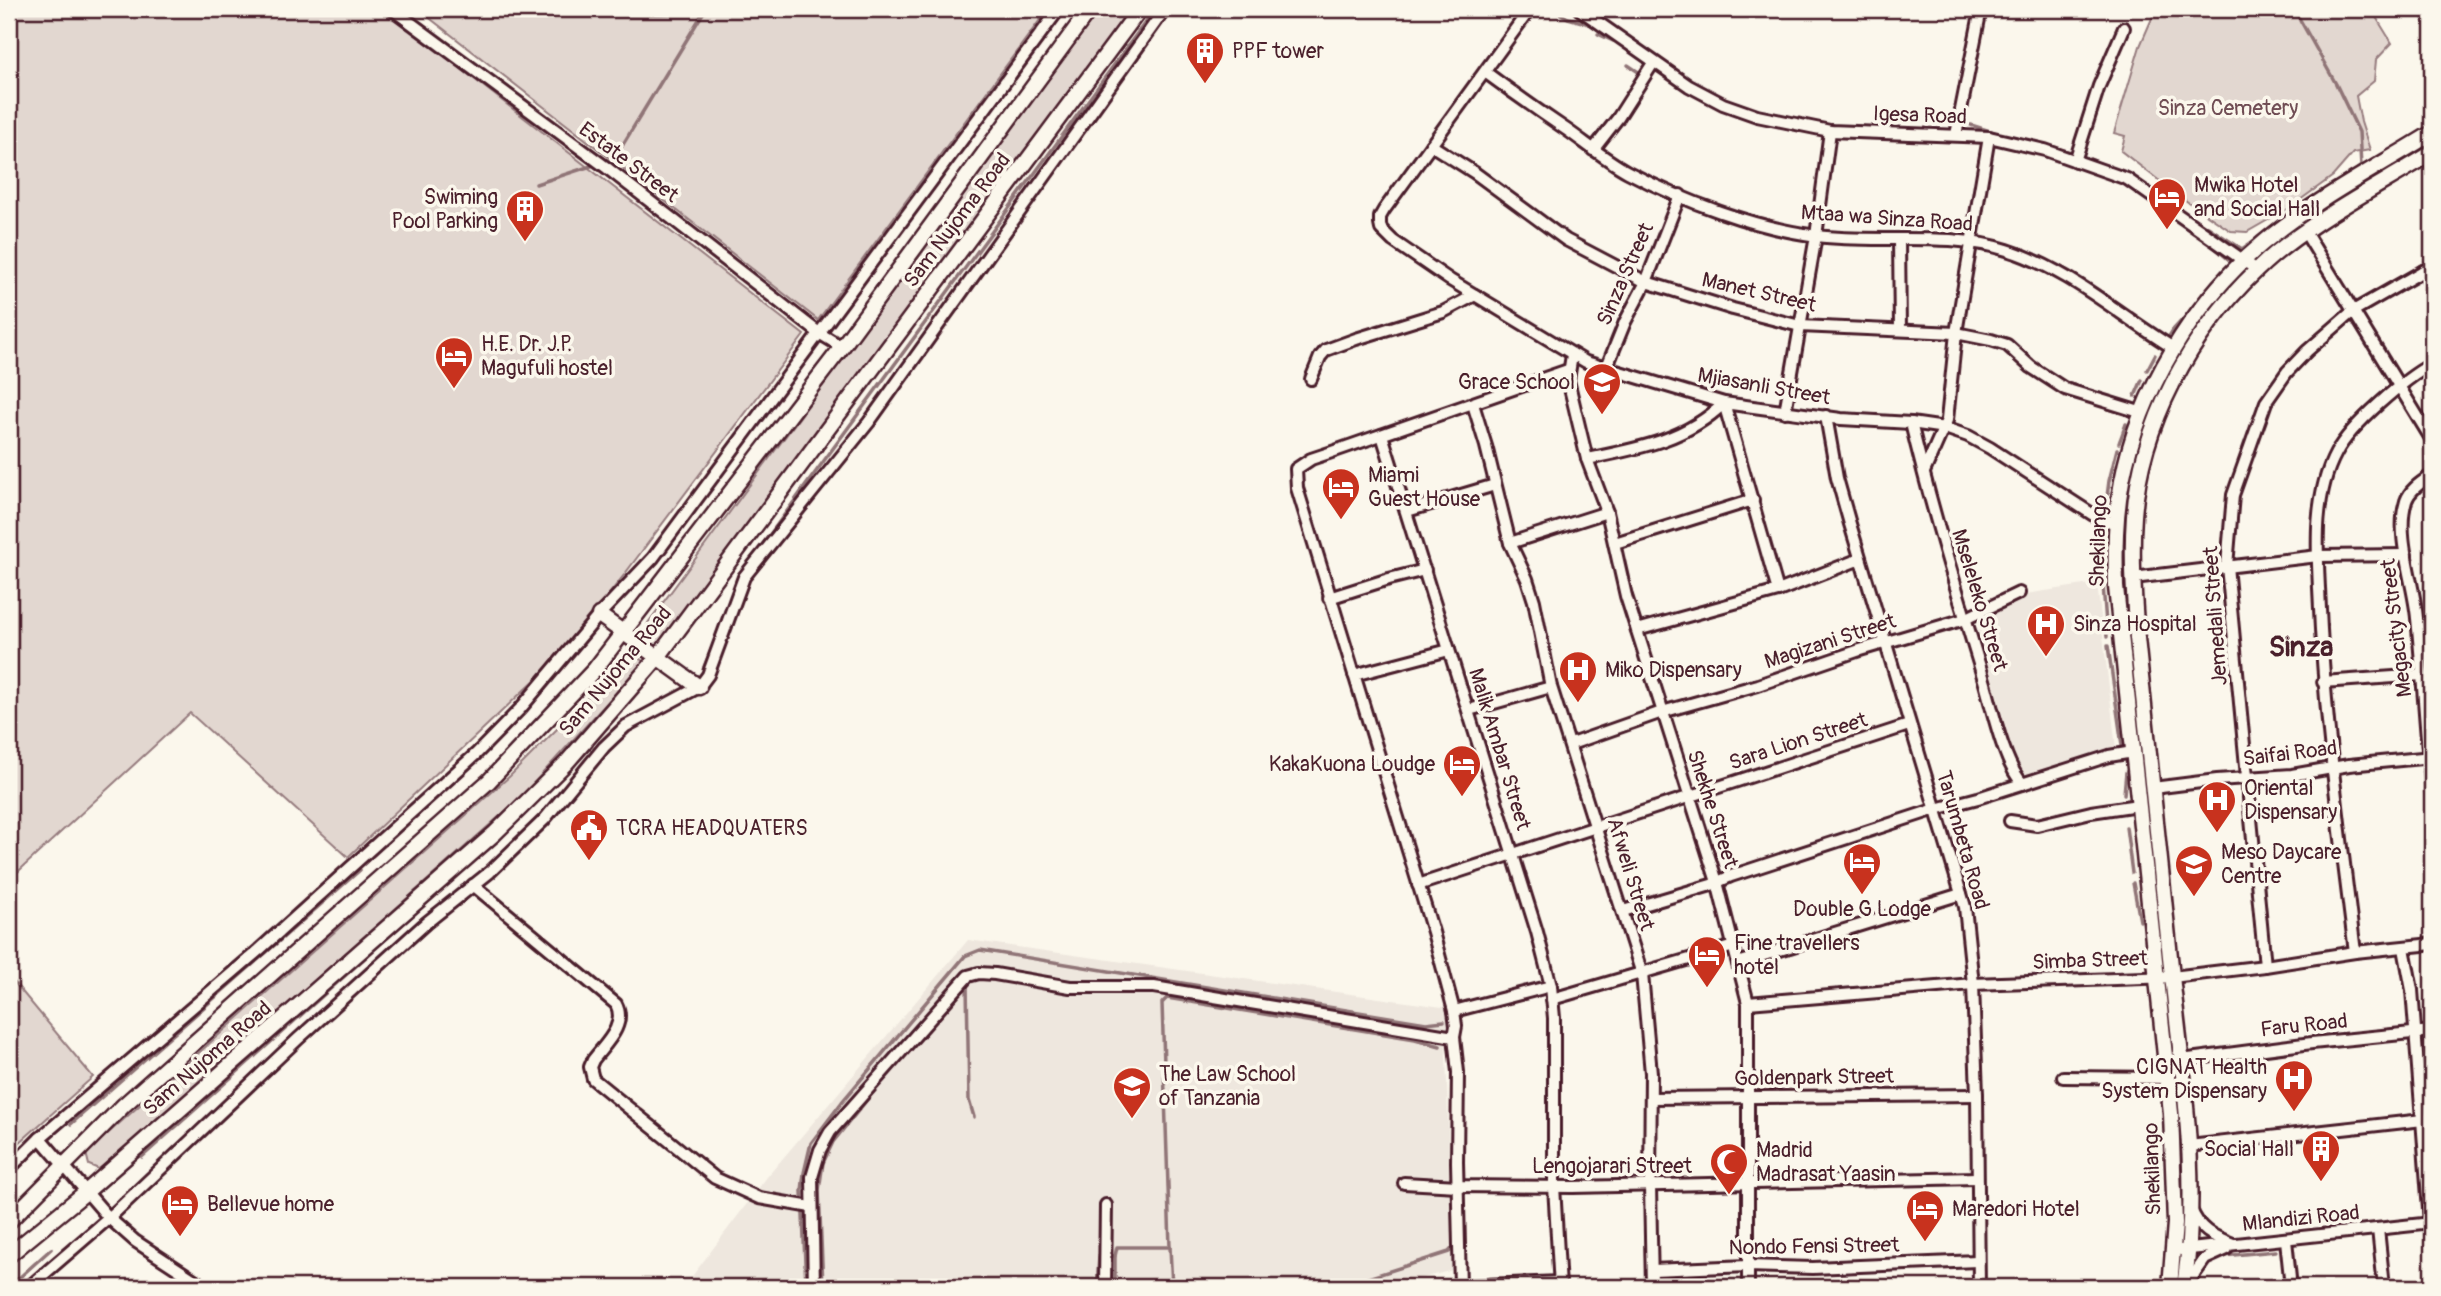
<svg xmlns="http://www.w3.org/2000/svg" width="2441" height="1296" font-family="Pangolin,sans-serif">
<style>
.built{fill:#eee7de}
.green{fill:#e2d7d0;stroke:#967b7e;stroke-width:2}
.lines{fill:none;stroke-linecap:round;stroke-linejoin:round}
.stream{stroke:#907477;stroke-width:3.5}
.minor-casing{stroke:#4a1f2b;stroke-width:16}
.major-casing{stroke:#4a1f2b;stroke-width:19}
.minor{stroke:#fbf7ec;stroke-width:10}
.major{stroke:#fbf7ec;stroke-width:14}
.labels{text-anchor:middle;stroke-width:7;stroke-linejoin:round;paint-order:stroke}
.poi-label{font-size:21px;fill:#4a1f2b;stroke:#fbf7ec;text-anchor:start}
.park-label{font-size:21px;fill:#704d54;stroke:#fbf7ec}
.street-label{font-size:21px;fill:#4a1f2b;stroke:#fbf7ec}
.district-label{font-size:28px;font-weight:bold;fill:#4a1f2b;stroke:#fbf7ec}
</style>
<rect width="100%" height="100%" fill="#fbf7ec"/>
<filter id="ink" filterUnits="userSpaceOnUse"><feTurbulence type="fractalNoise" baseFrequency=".0143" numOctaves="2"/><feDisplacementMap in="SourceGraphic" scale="14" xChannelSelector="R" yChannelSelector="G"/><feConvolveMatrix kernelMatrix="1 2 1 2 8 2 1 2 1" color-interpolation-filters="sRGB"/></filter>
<g filter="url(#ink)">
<g class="built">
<polygon points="2097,583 2116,749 2022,778 2017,768 1977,622 2032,593"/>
<polygon points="968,940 1449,1008 1446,1054 1453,1270 1387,1287 684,1287 767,1177"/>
</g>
<g class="green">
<polygon points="9,9 384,9 804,335 624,575 558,658 348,857 190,713 9,880"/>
<polygon points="418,9 1048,9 818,320"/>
<polygon points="1100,9 1134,9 657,648 647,647 644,638 648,623"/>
<polygon points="2156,9 2371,9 2392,43 2376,60 2374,81 2356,96 2361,122 2370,150 2353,153 2333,176 2289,208 2247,232 2231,231 2179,196 2121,151 2125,136 2114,133 2140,46"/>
<polygon points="628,650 644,662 520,798 101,1170 89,1165 86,1153 510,776 582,704"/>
<polygon points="9,976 93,1077 9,1152"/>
</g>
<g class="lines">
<g class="stream">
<polyline points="1552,9 1568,18 1596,26"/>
<polyline points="2294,9 2336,84 2359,132 2361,166 2355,171"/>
<polyline points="623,15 703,13 713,9"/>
<polyline points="1598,34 1613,41"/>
<polyline points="1628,65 1643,75"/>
<polyline points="1971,125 2009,137"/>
<polyline points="2058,149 2076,153 2113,169"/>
<polyline points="611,164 703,13"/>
<polyline points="536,184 594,165"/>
<polyline points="2198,224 2208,227 2242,249 2262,235"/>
<polyline points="2208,242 2234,264"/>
<polyline points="2162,348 2173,330 2198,303"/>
<polyline points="2147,370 2155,355"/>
<polyline points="2135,396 2142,380"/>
<polyline points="2119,443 2126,424"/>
<polyline points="2103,528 2109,481 2117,449"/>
<polyline points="2101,538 2101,559"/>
<polyline points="2102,571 2107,637"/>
<polyline points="741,574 1155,9"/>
<polyline points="2108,646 2123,752"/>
<polyline points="704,667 718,633"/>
<polyline points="572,767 592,746"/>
<polyline points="2124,794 2126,772"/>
<polyline points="514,824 554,785"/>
<polyline points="2126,827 2132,873"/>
<polyline points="2133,883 2140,921"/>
<polyline points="967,984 969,1100 974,1117"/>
<polyline points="71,1124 360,870"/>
<polyline points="142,1157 441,890"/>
<polyline points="9,1183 11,1181"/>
<polyline points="1170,1247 1162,1003 1167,998 1415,1039 1440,1046"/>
<polyline points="1115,1256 1115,1287"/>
<polyline points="2223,1256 2276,1251"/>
<polyline points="9,1287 51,1249"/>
<polyline points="806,1287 802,1191 804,1173 811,1143 842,1102 965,956 980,950 1426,1023 1444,1021"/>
<polyline points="823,1287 819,1190 823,1163 833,1142 887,1075"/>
<polyline points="1097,1287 1099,1256 1115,1256 1117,1247 1170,1247 1172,1287"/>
<polyline points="1340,1287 1449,1252 1455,1245"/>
</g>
<defs>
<g id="minor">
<polyline points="392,9 607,168 819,333 842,347"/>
<polyline points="1530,9 1384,210 1380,217 1380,224 1381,229 1393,241 1450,280 1586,362 1724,403 1841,419 1911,423 1945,428 1968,436 1990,448 2095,516 2116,524"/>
<polyline points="1579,9 1689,86 1723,104 1757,116 1830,131 1989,137 2045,150 2127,179 2257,270"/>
<path d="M1485,72c27,20 54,39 82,58 20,14 39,30 61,42 55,29 127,56 189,64 62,8 129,-5 190,14 62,19 113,66 168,99"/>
<polyline points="1956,135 1981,9"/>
<polyline points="1431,145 1475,173 1566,240 1646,282 1733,309 1800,326 1956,333 1991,340 2007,345 2031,367 2065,389 2143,413"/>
<polyline points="1593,150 1618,118 1653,63"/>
<polyline points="2075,161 2099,86 2124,28"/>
<polyline points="2305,232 2432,440"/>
<polyline points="1899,240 1900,329"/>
<polyline points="2423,271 2432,286"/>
<polyline points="1572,355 1568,380 1587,459 1607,512 1626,596 1717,882 1748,1003 1748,1287"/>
<polyline points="1606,369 1625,322 1646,282 1680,195"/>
<polyline points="1311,379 1320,357 1326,350 1356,339 1443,312 1475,295"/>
<polyline points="1473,404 1486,446 1510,543 1527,579 1534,601 1551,687 1642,974 1651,1073 1650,1186 1652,1287"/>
<polyline points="1785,412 1816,236 1830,131"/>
<polyline points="1826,416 1837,478 1850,524 1965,907 1973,984 1977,1095 1979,1287"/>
<path d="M1911,423c21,87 47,172 73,257 8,27 20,85 39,104"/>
<polyline points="1382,435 1537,932 1551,986 1554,1018 1554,1186 1560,1287"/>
<path d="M1587,459c50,-10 100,-19 137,-56l54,188"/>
<polyline points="1924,472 1947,420 1956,333 1989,137"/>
<path d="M2432,475c-10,7 -22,14 -26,26 -11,34 8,82 11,117 6,59 9,118 15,176"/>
<polyline points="1407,511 1495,485"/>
<polyline points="1510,543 1607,512"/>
<polyline points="1615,543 1753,500"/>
<polyline points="2133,578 2318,556 2406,555"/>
<polyline points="1329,598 1389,579 1425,570"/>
<polyline points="1637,630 1778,591 1860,559"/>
<polyline points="1354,675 1449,650"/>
<polyline points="2323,682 2422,675"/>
<polyline points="1469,710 1551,687"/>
<polyline points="1571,744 1662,712 1758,685 1860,650 1965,619 2019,593"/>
<polyline points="2153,788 2217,780 2292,775 2349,765 2432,757"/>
<polyline points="2010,821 2037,825 2091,812 2138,805"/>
<path d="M473,885l143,119c11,21 -11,40 -23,56l-3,7 3,12 122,99 44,20 52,9"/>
<polyline points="1418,885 1909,725"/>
<polyline points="1623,911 1711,885 1731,876 1936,809 1978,798 2109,756 2133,752"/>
<polyline points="2404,948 2412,990 2430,1223"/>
<path d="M2355,952c-14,-114 -30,-228 -35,-343 -2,-49 -9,-110 16,-156 15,-28 68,-74 96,-89"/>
<polyline points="1738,963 1961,894"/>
<polyline points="2265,966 2227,566 2233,495 2266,402 2287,372 2307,351 2353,311 2432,266"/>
<polyline points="1552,999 1734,946"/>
<polyline points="1748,1003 1973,984 2172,977 2265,966 2355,952 2432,944"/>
<polyline points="1454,1011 1433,932 1297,488 1296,469 1311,459 1329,453 1568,370"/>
<polyline points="1454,1037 1458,1072 1457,1162 1460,1287"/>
<polyline points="2181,1060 2312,1043 2432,1031"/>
<polyline points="2063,1077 2167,1078"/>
<polyline points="1651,1098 1977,1095"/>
<polyline points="40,1138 109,1218 135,1241 205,1287"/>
<polyline points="2189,1146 2432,1119"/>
<polyline points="9,1169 40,1138 259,950 476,754 520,709 599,615 653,558 1059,9"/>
<polyline points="1404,1183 1458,1186 1573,1187 1977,1178"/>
<path d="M2191,1209c8,21 21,27 42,35"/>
<polyline points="2378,1229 2384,1287"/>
<polyline points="2286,1240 2291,1287"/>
<polyline points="2181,1250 2432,1223"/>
<polyline points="1652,1270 1748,1266 1813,1268 1977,1261"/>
<polyline points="1460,1286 1560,1282"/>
<polyline points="2186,1286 2205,1259 2227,1249"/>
<polyline points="29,1287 109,1218 298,1039 426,923 490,872 544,820 604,747 626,726 699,687 708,675 744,577 869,422 1165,9"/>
<polyline points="814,1287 812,1177 820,1150 830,1132 968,976 979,973 995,974 1070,987 1154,987 1454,1037 1456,1026 1454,1011 1551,986"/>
<polyline points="1105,1287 1106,1205"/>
</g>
<g id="major">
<polyline points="599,615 699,687"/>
<polyline points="9,1221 124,1105 489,781 595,669 842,347 1090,9"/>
<polyline points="9,1255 86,1192 495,833 567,762 658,657 1140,9"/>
<path d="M2170,1287l5,-64 -4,-110 -55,-526c-1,-36 -1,-71 6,-106 17,-90 71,-179 141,-238 51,-43 113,-75 169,-110"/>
<path d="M2184,1287c16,-104 -1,-208 -12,-311 -12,-113 -23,-226 -35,-338 -3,-41 -6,-81 -3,-122 7,-92 56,-182 123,-246 47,-46 119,-82 175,-117"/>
</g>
</defs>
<use href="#minor" class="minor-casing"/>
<use href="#major" class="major-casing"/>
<use href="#minor" class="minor"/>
<use href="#major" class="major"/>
</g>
</g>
<defs>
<symbol id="building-pin" viewBox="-11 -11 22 30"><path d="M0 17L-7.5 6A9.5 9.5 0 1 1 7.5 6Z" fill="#c8321e" stroke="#fbf7ec"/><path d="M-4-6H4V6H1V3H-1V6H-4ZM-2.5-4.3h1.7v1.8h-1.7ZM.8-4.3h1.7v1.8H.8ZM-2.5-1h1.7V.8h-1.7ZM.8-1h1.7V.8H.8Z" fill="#fff"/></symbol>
<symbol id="hotel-pin" viewBox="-11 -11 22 30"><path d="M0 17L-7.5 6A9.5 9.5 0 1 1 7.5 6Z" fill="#c8321e" stroke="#fbf7ec"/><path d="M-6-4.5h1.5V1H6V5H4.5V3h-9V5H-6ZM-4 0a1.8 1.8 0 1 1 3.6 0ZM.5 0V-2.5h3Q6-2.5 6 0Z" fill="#fff"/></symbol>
<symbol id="school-pin" viewBox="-11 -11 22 30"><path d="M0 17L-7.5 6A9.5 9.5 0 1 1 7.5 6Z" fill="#c8321e" stroke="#fbf7ec"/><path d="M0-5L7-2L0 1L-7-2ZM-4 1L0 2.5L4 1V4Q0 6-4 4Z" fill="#fff"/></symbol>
<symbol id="hospital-pin" viewBox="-11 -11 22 30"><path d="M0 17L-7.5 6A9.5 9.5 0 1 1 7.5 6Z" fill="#c8321e" stroke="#fbf7ec"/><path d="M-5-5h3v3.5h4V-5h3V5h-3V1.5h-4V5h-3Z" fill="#fff"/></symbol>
<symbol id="civic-pin" viewBox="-11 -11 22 30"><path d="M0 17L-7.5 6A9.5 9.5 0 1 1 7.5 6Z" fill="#c8321e" stroke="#fbf7ec"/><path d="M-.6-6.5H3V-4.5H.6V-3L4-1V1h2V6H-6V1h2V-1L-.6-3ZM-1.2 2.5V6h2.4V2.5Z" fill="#fff"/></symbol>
<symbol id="university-pin" viewBox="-11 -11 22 30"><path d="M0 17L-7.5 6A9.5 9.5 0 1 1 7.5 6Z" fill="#c8321e" stroke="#fbf7ec"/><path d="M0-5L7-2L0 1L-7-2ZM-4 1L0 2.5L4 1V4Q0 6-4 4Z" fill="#fff"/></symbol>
<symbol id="mosque-pin" viewBox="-11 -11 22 30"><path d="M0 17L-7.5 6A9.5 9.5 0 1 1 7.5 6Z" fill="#c8321e" stroke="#fbf7ec"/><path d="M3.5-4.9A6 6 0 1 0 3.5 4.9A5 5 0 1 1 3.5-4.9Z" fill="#fff"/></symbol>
</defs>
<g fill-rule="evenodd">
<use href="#building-pin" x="1183" y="29" width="44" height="60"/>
<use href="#hotel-pin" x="2145" y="175" width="44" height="60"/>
<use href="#building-pin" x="503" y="187" width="44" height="60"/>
<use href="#hotel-pin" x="432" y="334" width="44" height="60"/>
<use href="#school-pin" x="1580" y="360" width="44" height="60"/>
<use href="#hotel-pin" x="1319" y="465" width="44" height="60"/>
<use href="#hospital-pin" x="2024" y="602" width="44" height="60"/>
<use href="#hospital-pin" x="1556" y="648" width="44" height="60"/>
<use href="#hotel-pin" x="1440" y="742" width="44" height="60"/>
<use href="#hospital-pin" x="2195" y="778" width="44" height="60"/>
<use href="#civic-pin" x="567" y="806" width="44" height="60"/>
<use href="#hotel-pin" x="1840" y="840" width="44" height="60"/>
<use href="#school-pin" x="2172" y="842" width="44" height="60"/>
<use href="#hotel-pin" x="1685" y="933" width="44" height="60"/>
<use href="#hospital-pin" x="2272" y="1057" width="44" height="60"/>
<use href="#university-pin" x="1110" y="1064" width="44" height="60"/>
<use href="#building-pin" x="2299" y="1127" width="44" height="60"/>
<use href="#mosque-pin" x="1707" y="1140" width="44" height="60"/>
<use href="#hotel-pin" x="158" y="1182" width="44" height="60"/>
<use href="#hotel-pin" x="1903" y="1187" width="44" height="60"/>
</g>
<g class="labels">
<g class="poi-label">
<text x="1232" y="58">PPF tower</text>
<text x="2194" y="192">Mwika Hotel<tspan x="2194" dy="24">and Social Hall</tspan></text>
<text x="498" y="204" text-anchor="end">Swiming<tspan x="498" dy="24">Pool Parking</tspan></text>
<text x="481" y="351">H.E. Dr. J.P.<tspan x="481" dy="24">Magufuli hostel</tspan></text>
<text x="1575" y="389" text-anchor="end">Grace School</text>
<text x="1368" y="482">Miami<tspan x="1368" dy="24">Guest House</tspan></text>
<text x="2073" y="631">Sinza Hospital</text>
<text x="1605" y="677">Miko Dispensary</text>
<text x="1435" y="771" text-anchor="end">KakaKuona Loudge</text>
<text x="2244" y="795">Oriental<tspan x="2244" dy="24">Dispensary</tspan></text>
<text x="616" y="835">TCRA HEADQUATERS</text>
<text x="2221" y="859">Meso Daycare<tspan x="2221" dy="24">Centre</tspan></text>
<text x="1862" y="916" text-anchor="middle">Double G Lodge</text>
<text x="1734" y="950">Fine travellers<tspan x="1734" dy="24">hotel</tspan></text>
<text x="2267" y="1074" text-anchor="end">CIGNAT Health<tspan x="2267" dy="24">System Dispensary</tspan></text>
<text x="1159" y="1081">The Law School<tspan x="1159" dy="24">of Tanzania</tspan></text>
<text x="2294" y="1156" text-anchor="end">Social Hall</text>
<text x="1756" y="1157">Madrid<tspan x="1756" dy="24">Madrasat Yaasin</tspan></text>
<text x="207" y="1211">Bellevue home</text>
<text x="1952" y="1216">Maredori Hotel</text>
</g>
<g class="park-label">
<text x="2228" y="115">Sinza Cemetery</text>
</g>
<g class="street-label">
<text transform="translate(1920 115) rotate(2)" y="7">Igesa Road</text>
<text transform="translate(629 162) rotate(37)" y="7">Estate Street</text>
<text transform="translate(1887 218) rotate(4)" y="7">Mtaa wa Sinza Road</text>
<text transform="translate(957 220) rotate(-53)" y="7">Sam Nujoma Road</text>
<text transform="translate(1625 274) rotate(-66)" y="7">Sinza Street</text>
<text transform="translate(1759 292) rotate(13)" y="7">Manet Street</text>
<text transform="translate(1764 386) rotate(10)" y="7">Mjiasanli Street</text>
<text transform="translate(2098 541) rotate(-88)" y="7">Shekilango</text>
<text transform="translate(1980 600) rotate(73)" y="7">Mseleleko Street</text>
<text transform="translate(2215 616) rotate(-94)" y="7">Jemedali Street</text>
<text transform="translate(2396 628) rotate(-97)" y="7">Megacity Street</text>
<text transform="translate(1830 641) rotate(-18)" y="7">Magizani Street</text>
<text transform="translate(615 671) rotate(-50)" y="7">Sam Nujoma Road</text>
<text transform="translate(1798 741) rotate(-18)" y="7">Sara Lion Street</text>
<text transform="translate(1500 749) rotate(73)" y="7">Malik Ambar Street</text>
<text transform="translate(2290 753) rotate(-7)" y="7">Saifai Road</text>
<text transform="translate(1713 809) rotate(72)" y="7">Shekhe Street</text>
<text transform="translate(1963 840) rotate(74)" y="7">Tarumbeta Road</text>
<text transform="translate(1631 874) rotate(73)" y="7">Afweli Street</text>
<text transform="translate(2090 960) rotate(-2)" y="7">Simba Street</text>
<text transform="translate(2304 1025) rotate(-6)" y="7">Faru Road</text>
<text transform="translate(207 1058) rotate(-41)" y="7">Sam Nujoma Road</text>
<text transform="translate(1814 1077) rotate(-1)" y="7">Goldenpark Street</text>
<text x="1612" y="1173">Lengojarari Street</text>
<text transform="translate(2152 1169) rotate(-92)" y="7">Shekilango</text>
<text transform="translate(2301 1218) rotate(-6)" y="7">Mlandizi Road</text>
<text transform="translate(1814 1246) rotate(-1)" y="7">Nondo Fensi Street</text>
</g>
<g class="district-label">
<text x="2301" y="656">Sinza</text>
</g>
</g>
<rect width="2441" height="1296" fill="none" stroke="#fbf7ec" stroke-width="35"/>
<rect x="18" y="18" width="2406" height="1261" fill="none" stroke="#4a1f2b" stroke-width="2.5" filter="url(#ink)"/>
</svg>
